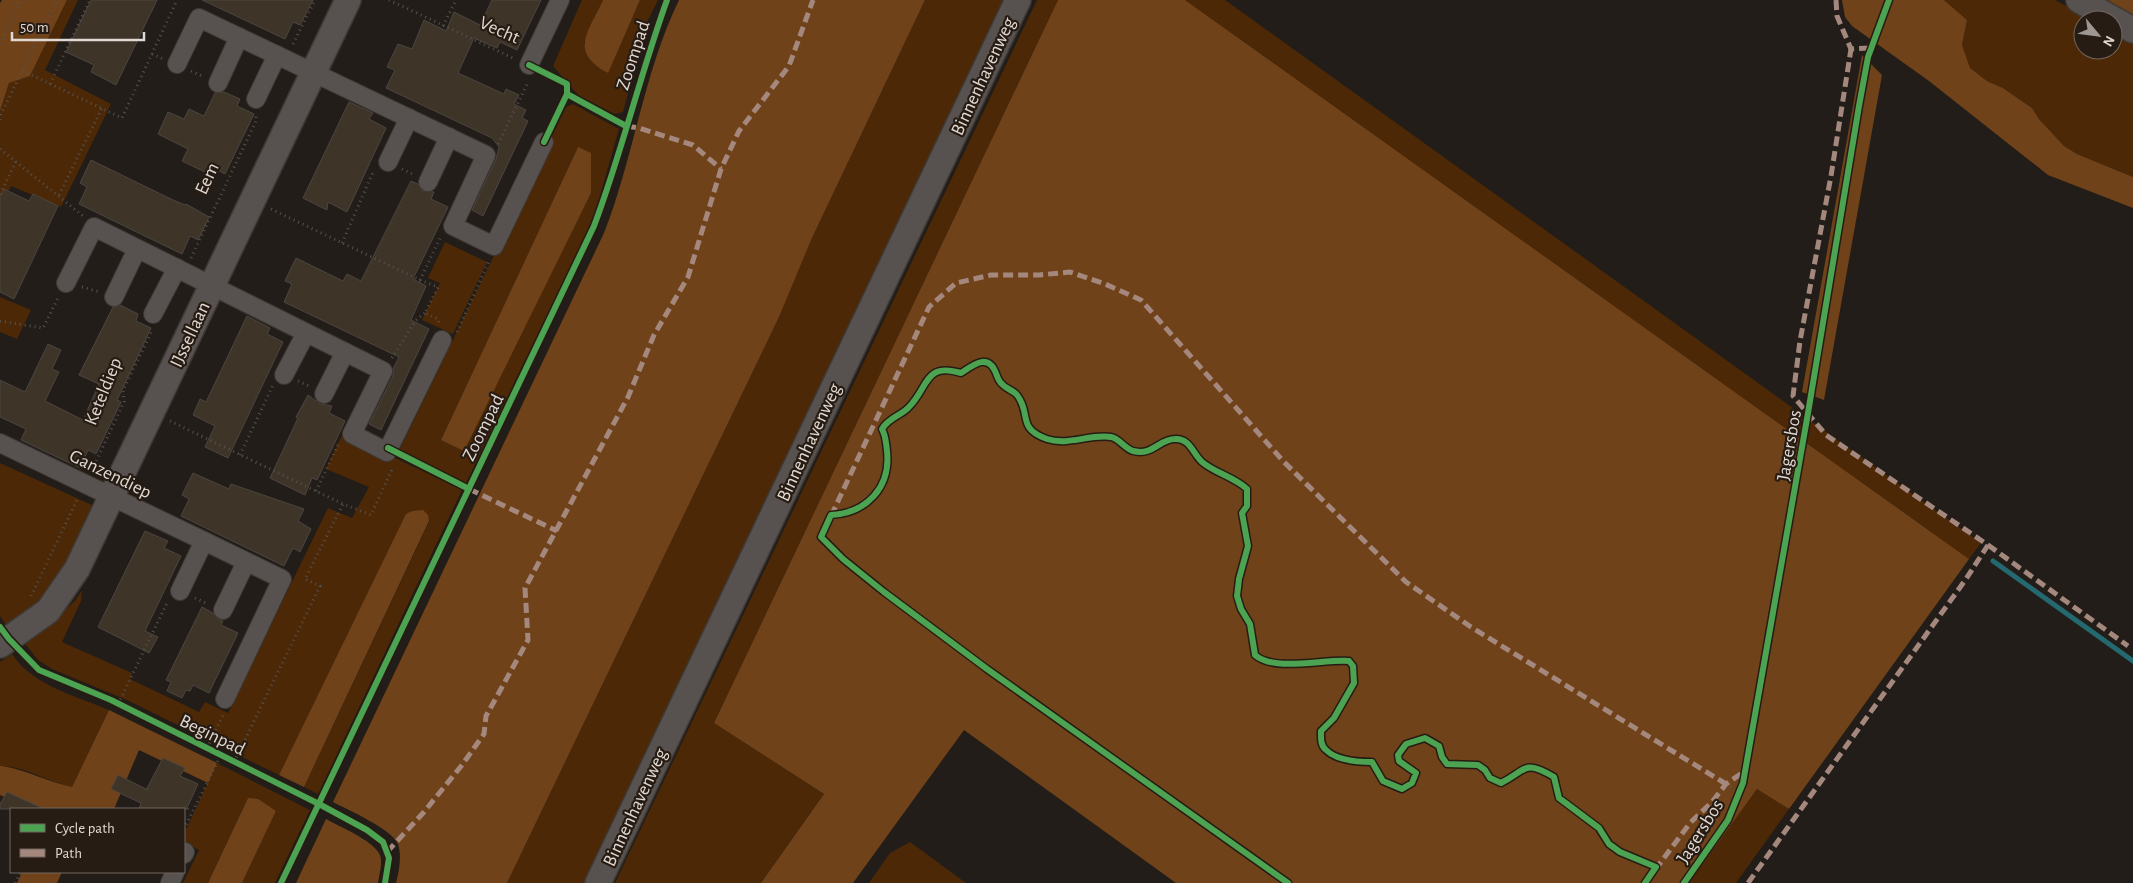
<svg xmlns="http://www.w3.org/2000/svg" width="2133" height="883" font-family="'Alegreya Sans',sans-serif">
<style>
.green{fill:#4c2806;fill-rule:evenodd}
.forest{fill:#704219}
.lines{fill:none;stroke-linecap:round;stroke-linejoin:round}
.stream{stroke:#246970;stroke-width:5}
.building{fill:#3e3427;stroke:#4b4642}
.street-casing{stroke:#3e3935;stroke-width:20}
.secondary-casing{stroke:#3e3935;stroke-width:28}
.path{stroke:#56514e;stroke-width:3;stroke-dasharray:1 4;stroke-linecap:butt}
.street{stroke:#57524f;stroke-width:18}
.secondary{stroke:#57524f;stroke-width:25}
.quiet{stroke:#a5887d;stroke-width:5;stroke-dasharray:10 5;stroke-linecap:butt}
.cycleway-casing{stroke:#271c13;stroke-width:9}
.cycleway{stroke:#4ca352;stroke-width:6}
.labels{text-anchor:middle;stroke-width:4.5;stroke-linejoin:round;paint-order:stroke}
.street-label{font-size:19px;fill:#e0d8d2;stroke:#271c13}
</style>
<rect width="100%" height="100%" fill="#221d18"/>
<g class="green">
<polygon points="67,0 78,0 45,70 111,104 61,207 11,186 0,208 0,111 9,83 30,76"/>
<polygon points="582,0 603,0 584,43 607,73 640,0 658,0 647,22 623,112 615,114 579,96 553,66"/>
<polygon points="925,0 1006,0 588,883 507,883 779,317 812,238"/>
<polygon points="1037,0 1058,0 714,723 824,794 761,883 615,883"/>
<polygon points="1185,0 1225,0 1981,543 1969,559"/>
<polygon points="1944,0 2055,0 2093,20 2083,20 2083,50 2113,50 2113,31 2133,42 2133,177 2077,154 2064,146 2039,119 2032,108 2003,88 1987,81 1970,68 1962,45 1967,20"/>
<path d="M573,104l46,25 -25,88 -128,266 -67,-32 167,-344zM578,147l13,46 -34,65 -116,182z"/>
<polygon points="445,242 487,262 453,334 422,320 440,283 428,278"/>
<polygon points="0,297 31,310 17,339 0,332"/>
<polygon points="343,433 462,490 318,794 304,787 429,522 412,511 406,515 279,775 129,701 52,669 38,660 25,644 75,601 82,590 81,601 62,642 132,673 130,679 199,712 205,702 228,713 328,508 352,518 369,487 326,469"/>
<path d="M0,463l94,43c-13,26 -24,56 -42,78 -13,17 -28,31 -44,44l-8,-12z"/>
<path d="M12,654c20,31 64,42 97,56l-37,77c-24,-5 -47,-21 -72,-21v-104z"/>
<polygon points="217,763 310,810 275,883 242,883 276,811 248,798 208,883 183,883 199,850 184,842 184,834"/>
<polygon points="1757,789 1789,809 1736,883 1689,883"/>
<polygon points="910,842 966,883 869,883 890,853"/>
</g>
<g class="forest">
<polygon points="2,0 67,0 30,76 9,83 0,111 0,3"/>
<path d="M603,0h37l-32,73c-40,-22 -19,-41 -5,-73z"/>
<path d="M679,0h246l-113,238 -33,79 -272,566h-111c3,-12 6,-27 2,-39 -6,-15 -50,-34 -65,-42l271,-569c30,-76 39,-159 75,-233z"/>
<polygon points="1058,0 1185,0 1969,559 1789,809 1757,789 1689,883 1176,883 964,730 853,883 761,883 824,794 714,723"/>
<polygon points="1842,0 1944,0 1967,20 1962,45 1970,68 1987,81 2003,88 2032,108 2039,119 2064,146 2077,154 2133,177 2133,208 2048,175 1929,81 1852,26 1845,17"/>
<polygon points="2105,0 2133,0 2133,15"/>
<polygon points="1862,55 1882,75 1824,400 1802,392"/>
<polygon points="578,147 591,153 591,193 464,451 441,440"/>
<polygon points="423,510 428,515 429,521 304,787 279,775 406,514 412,511"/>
<path d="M109,710l108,53 -9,20 -69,-33 -25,59h-82l-32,-14v-29h2c25,4 46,16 70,21z"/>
<polygon points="248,798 258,799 276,811 242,883 208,883"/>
<path d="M326,819c14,8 47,21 54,36 3,8 -1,20 -2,28h-82z"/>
<polygon points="22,872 62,872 57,883 17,883"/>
</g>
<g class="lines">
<polyline class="stream" points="1993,561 2133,661"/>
</g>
<g class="building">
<polygon points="91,0 157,0 116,85 91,72 94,65 66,52"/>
<polygon points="202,0 313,0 300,25 293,22 285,39"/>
<polygon points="492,0 541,0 517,50 500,42 497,48 474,38 458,73 504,94 506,89 519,95 514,104 526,110 522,118 528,121 483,216 472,210 496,159 499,147 492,138 386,88 395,70 387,67 398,44 412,49 424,20 446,31 454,12 480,25"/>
<polygon points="224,92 240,99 237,106 254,114 225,174 212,167 209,174 182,161 188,149 158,134 168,112 184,119 189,109 204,116 215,93"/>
<polygon points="349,102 373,113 369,119 386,128 347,212 328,202 327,210 303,198"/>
<polygon points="91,160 173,200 185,205 186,204 209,217 198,240 190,236 182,254 79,204 87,187 80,183"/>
<polygon points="411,181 418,184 423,191 434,192 431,199 448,207 413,279 426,286 411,320 429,329 381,430 369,424 393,376 393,369 399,357 284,302 292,284 285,281 296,258 343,281 347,274 361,281"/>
<polygon points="4,189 29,201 33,194 58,206 14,299 0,292 0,197"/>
<polygon points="120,305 138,314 136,321 151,328 117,400 121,402 96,454 88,450 80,468 21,440 26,429 0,417 0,380 25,392 48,344 61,350 52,369 59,372 45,401 83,420 99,384 79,375 113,307"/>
<polygon points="247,316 270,328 267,334 283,342 228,458 205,447 215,426 193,415 200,399 206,402"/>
<polygon points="308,395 320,404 332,406 329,413 345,421 317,480 312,478 305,495 270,478 298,418 296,417"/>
<polygon points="193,473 229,489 231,484 304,509 298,521 311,529 300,552 293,548 284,566 181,516 189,499 182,495"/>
<polygon points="145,531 168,541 164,548 181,556 145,631 158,637 149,653 98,627"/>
<polygon points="202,607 213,613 218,619 223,621 221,625 238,633 209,693 193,685 190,691 186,690 182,698 167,691 171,682 166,680"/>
<polygon points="163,758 185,768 180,776 198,784 187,808 189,809 139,809 141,803 111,789 118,775 148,790 147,788"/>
<polygon points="7,792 44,809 0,809 0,804"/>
</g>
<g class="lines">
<defs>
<g id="street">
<polyline points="177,64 199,18 486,155 453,226 494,246 544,142"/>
<polyline points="529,65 560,0"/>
<polyline points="218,83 239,37"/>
<polyline points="256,99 277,55"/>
<polyline points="388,162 409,118"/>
<polyline points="428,182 449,137"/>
<polyline points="66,283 94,227 383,371 352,434 387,452 442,340"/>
<polyline points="114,297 137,249"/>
<polyline points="153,314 177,268"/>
<polyline points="284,375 306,333"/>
<polyline points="324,394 345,352"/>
<polyline points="0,443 204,541"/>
<polyline points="180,591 204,541 282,579 225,699"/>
<polyline points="223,610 246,562"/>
<polyline points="184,854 185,852"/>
<polyline points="170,883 175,872"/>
</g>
<g id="secondary">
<polyline points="2079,0 2133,30"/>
<polyline points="0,645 48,611 77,569 348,0"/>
<polyline points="598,883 1018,0"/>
</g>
</defs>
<use href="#street" class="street-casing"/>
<use href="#secondary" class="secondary-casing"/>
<g class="path">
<polyline points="389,0 515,59"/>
<polyline points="443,26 456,0"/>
<polyline points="0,44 21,0"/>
<polyline points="293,44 315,0"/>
<polyline points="152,54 163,59"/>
<polyline points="23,71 122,118 177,0"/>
<polyline points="191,71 204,77"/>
<polyline points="50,84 90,0"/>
<polyline points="0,120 1,114 57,0"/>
<polyline points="498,144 528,82"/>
<polyline points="0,149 83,216"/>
<polyline points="402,169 414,175"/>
<polyline points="0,194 16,161"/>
<polyline points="59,195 102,108"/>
<polyline points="271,209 420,280 441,236"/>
<polyline points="342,243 374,170"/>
<polyline points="191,258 256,121 256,116"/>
<polyline points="420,280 438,287 425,313 438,319 439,325"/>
<polyline points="82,287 100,292"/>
<polyline points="0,321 43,328 59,296"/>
<polyline points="457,332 489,261"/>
<polyline points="392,358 416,320 425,313"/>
<polyline points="298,381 311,387"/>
<polyline points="170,421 343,504"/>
<polyline points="240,455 273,385"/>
<polyline points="92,470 124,402 123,390 152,331"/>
<polyline points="316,491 339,443"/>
<polyline points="31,596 78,498"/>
<polyline points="195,598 208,604"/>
<polyline points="118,704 168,601"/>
<polyline points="207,748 223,715"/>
<polyline points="234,762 320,586 305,579 343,504 371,515 393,467"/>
<polyline points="1726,784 1739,794"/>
<polyline points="184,829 221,755"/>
<polyline points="15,883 21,872"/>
</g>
<use href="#street" class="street"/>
<use href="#secondary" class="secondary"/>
<g class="quiet">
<polyline points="1836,0 1837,16 1851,49 1871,48"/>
<polyline points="626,126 639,128 693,145 721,169"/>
<polyline points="469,489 557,531"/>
<polyline points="831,516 929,307 956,283 991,275 1039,275 1070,272 1105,284 1141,300 1283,461 1406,582 1471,627 1726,784"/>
<polyline points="1988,545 2128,646"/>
<polyline points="387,852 424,812 462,765 484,734 486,716 528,640 525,588 628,397 654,335 688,277 721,169 739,131 789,66 813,0"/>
<polyline points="1655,870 1690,823 1712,802 1726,784 1745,771"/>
<polyline points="1748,883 1966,579 1988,545 1826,435 1793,396 1800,341 1831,176 1851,49"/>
</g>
<defs>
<g id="cycleway">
<polyline points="529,65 567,84 567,94 544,142"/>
<polyline points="567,94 626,126"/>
<polyline points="388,448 469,489"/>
<polyline points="0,627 9,639 39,670 111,700 319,804 367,830 383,842 389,858 385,883"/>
<path d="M281,883l313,-657c28,-74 46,-151 73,-226"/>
<path d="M1288,883l-301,-214 -103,-77 -41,-33 -22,-22 10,-22c36,-2 60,-28 56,-64 -1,-8 -1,-15 -5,-22 7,-12 19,-13 27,-22 20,-20 15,-45 52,-34 11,-7 26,-20 34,-2 2,4 3,10 7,13 4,5 11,6 15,11 15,19 -1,33 30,44 21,7 42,-5 64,-2 8,1 14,12 22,14 20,5 26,-12 42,-12 15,-1 18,15 27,23 13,11 32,15 45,27v17l-5,7 6,33 -9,33 -2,17 4,13 9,15 5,31c19,17 68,4 94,6l4,5 1,17 -20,35 -13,13c0,6 -1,14 5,19 10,10 32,12 46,12l11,19 19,8 10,-6 4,-10 -17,-12 -1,-6 8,-11 19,-6 14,8 3,11 5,7 31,1 7,5 5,8 11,5c26,-13 22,-24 53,-6l5,21 40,30 10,16 11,8 36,15 -11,16"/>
<polyline points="1684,883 1728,820 1743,783 1808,413 1859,106 1868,57 1889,0"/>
</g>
</defs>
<use href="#cycleway" class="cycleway-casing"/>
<use href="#cycleway" class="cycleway"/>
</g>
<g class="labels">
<g class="street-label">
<text transform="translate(500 29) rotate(24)" y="7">Vecht</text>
<text transform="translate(632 55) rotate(-72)" y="7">Zoompad</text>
<text transform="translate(982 76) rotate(-65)" y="7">Binnenhavenweg</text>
<text transform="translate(206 178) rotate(-65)" y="7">Eem</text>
<text transform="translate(189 334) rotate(-65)" y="7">IJssellaan</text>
<text transform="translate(102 391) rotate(-68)" y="7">Keteldiep</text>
<text transform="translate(482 427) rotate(-64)" y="7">Zoompad</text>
<text transform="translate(808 442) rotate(-65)" y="7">Binnenhavenweg</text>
<text transform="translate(1788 445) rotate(-80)" y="7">Jagersbos</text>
<text transform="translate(111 473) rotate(26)" y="7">Ganzendiep</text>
<text transform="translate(213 734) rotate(26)" y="7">Beginpad</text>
<text transform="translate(634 807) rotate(-65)" y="7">Binnenhavenweg</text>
<text transform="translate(1699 831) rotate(-58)" y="7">Jagersbos</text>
</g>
</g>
<rect x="10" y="808" width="175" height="65" fill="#271c13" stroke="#71675f"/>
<rect x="20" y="824" width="25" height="8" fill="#4ca352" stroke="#71675f"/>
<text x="55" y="833" font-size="15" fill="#e0d8d2">Cycle path</text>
<rect x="20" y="849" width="25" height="8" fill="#a5887d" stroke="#71675f"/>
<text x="55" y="858" font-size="15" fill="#e0d8d2">Path</text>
<g transform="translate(2098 35) rotate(119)"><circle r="24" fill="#271c13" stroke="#71675f"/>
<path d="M0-4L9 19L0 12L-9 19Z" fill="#9e9791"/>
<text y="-8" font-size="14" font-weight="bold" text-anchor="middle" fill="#e0d8d2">N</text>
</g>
<path d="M12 32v8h132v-8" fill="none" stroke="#e0d8d2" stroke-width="2.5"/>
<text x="20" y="32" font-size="15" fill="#e0d8d2" stroke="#271c13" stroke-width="4" paint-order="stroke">50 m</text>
</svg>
